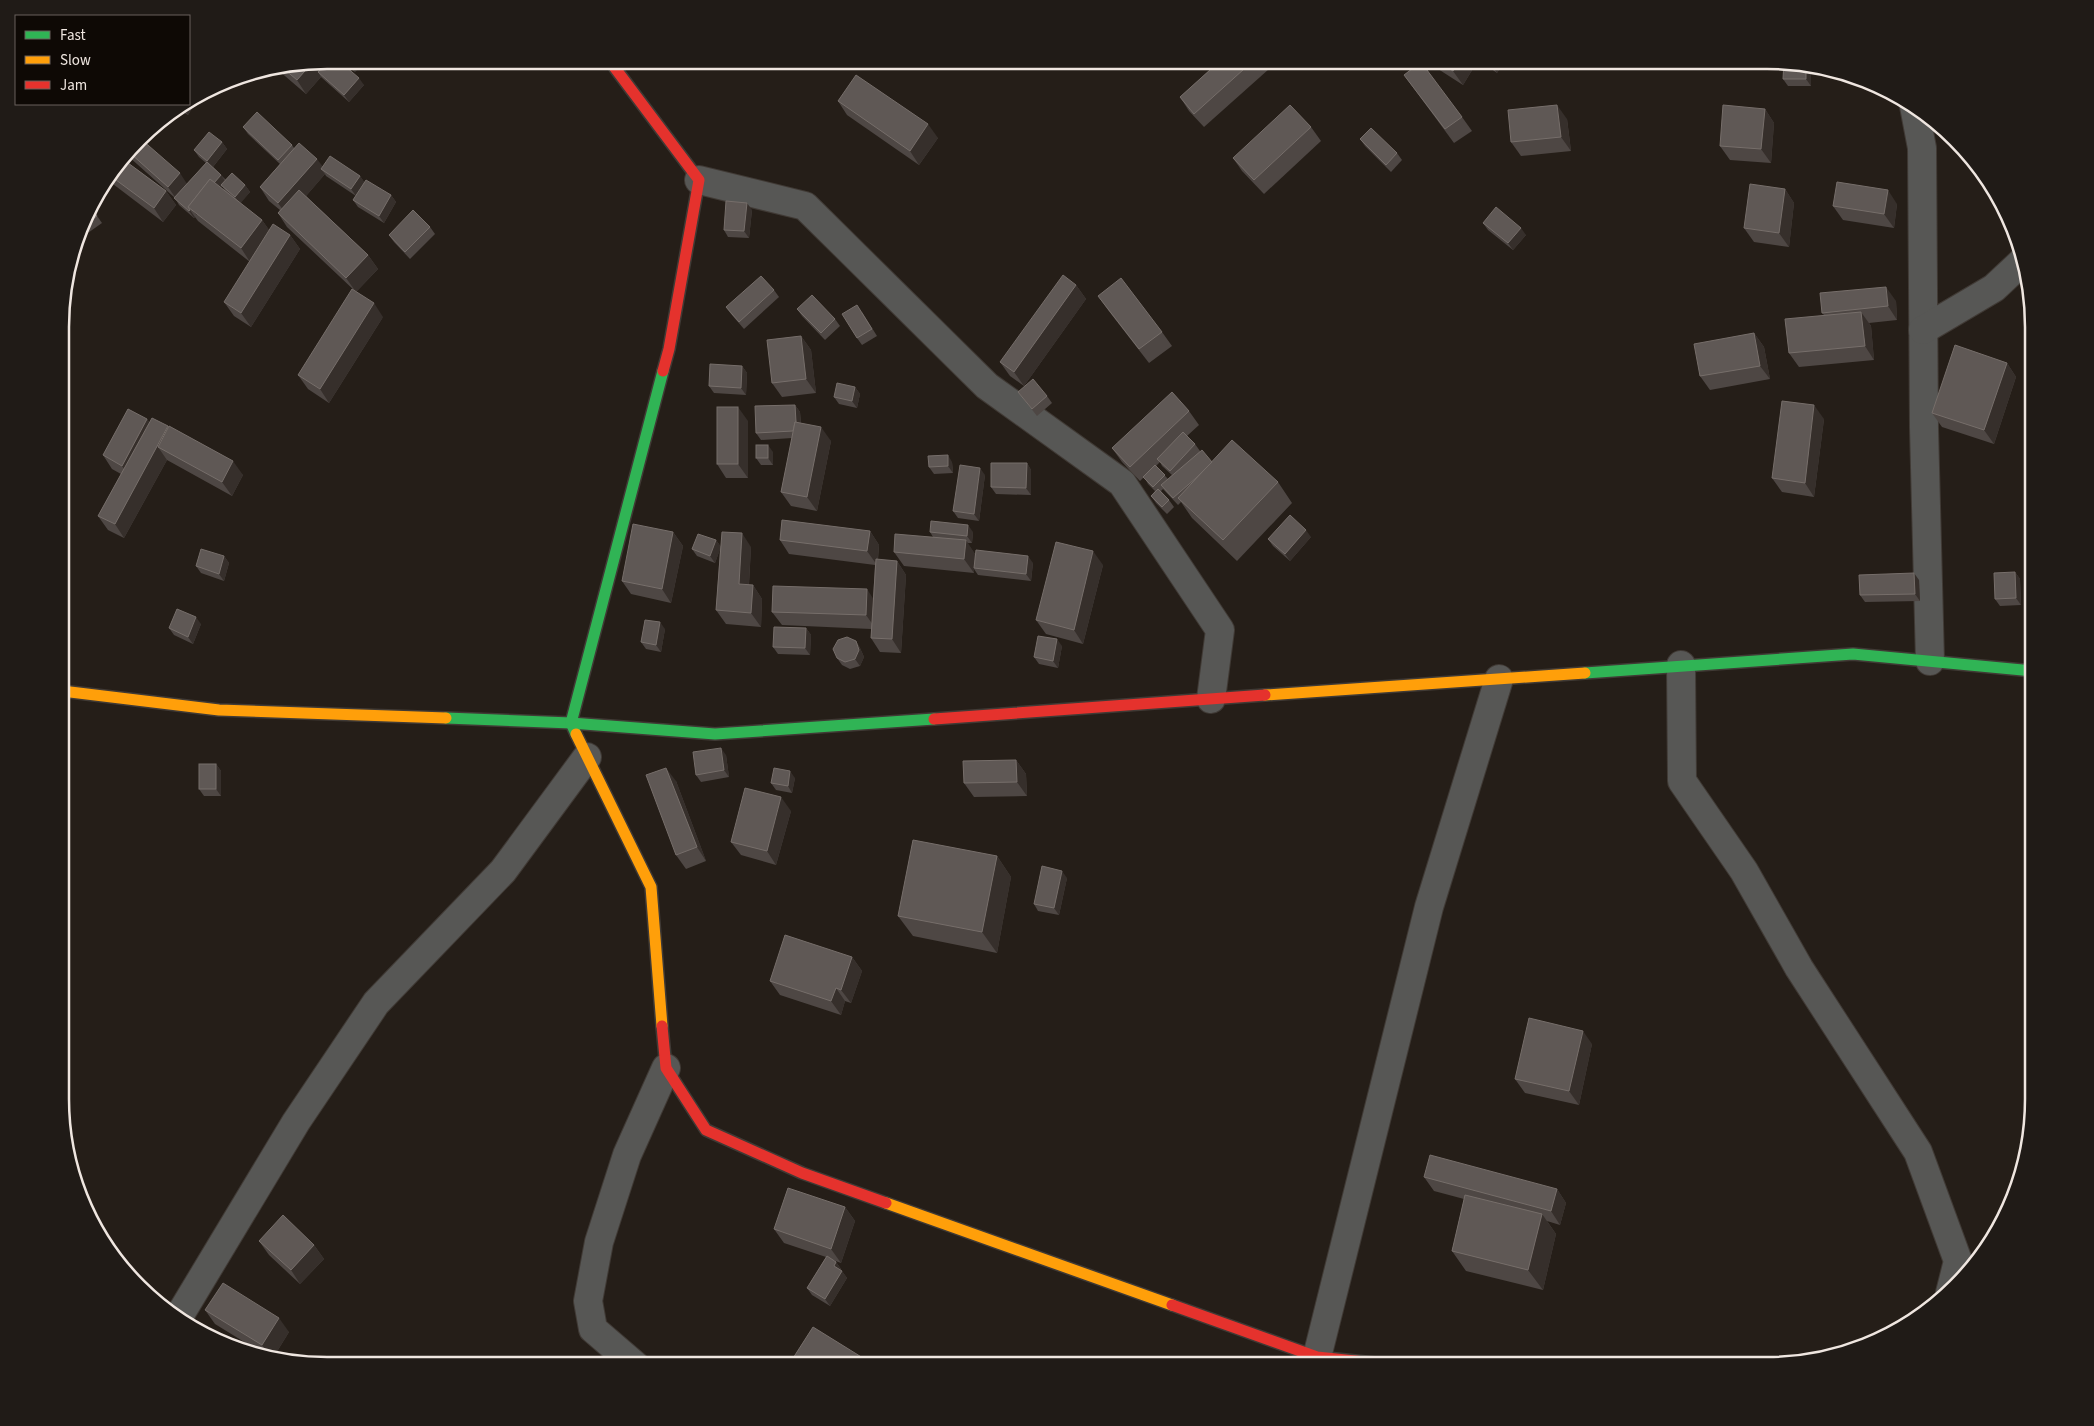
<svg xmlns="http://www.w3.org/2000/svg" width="2094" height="1426" font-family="'Source Sans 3',sans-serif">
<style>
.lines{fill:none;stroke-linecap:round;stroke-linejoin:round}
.street-casing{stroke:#403a35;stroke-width:30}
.fast-casing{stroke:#403a35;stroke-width:14}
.slow-casing{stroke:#403a35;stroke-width:14}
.jam-casing{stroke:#403a35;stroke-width:14}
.street{stroke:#575755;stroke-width:28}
.fast{stroke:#30b455;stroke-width:11}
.slow{stroke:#ff9f0a;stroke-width:11}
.jam{stroke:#e5322d;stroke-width:11}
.wall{fill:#4e4744;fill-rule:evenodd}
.shaded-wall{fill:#362f2b}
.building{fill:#5f5855;stroke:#766e6a}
.rim{fill:none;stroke:#efe6e0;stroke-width:2.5}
</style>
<rect width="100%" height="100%" fill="#251e18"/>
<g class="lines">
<defs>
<g id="street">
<polyline points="1914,106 1922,148 1924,428 1930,661"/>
<polyline points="699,180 805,206 987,386 1122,483 1220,630 1211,699"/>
<polyline points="1923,330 1994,288 2025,259"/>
<polyline points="1681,665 1682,781 1744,871 1799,968 1918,1152 1958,1261 1950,1293"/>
<polyline points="178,1318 296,1122 376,1003 503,871 587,757"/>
<polyline points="1317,1357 1429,907 1499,679"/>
<polyline points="636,1366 593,1329 588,1301 599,1242 627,1155 666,1068"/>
</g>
<g id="fast">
<polyline points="1585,673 1853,654 2033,671"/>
<polyline points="446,718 571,723 715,734 934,719"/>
<polyline points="576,734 571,723 663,371"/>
</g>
<g id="slow">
<polyline points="62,691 219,710 446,718"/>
<polyline points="1265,695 1585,673"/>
<polyline points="576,734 651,887 662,1026"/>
<polyline points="886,1203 1172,1305"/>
</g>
<g id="jam">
<polyline points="612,60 615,68 699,180 669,349 663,371"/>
<polyline points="934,719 1265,695"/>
<polyline points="662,1026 666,1068 706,1130 802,1173 886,1203"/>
<polyline points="1172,1305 1317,1357 1403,1366"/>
</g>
</defs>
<use href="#street" class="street-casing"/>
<use href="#fast" class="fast-casing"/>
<use href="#slow" class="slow-casing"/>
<use href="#jam" class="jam-casing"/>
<use href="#street" class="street"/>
<use href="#fast" class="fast"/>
<use href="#slow" class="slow"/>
<use href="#jam" class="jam"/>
</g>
<g class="wall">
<polygon points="341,60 365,60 355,72"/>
<polygon points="1221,60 1263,60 1269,69 1204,127 1189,111 1180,97"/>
<polygon points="1424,60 1470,60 1474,67 1463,85"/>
<polygon points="1479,60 1505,60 1497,73"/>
<polygon points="1693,61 1693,69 1673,69 1668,62"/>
<polygon points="315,62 320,70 364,85 349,102 321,77 306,94 278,70"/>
<polygon points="1811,66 1811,86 1788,86 1783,79"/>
<polygon points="1404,75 1462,117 1472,131 1454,143"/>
<polygon points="200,95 188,115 178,109 187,104"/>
<polygon points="838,101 938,138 919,165 847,115"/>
<polygon points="1765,109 1774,123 1771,163 1730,160 1720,146"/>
<polygon points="1567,119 1571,151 1521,156 1511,142"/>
<polygon points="243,127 292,145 294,148 323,167 360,176 364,182 391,195 396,202 384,223 358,207 353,200 356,196 326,176 325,174 306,196 368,255 378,269 356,292 287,227 278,213 280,210 269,201 260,187 280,164 248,134"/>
<polygon points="1311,127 1321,141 1264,194 1242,171 1233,158"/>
<path d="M141,139l46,45 19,-21 -7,-6 -5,-7 28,-8 5,7 -14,18 13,13 19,5 5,7 -10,11 22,17 7,10 21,5 10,14 -49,78 -17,-11 -10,-14 26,-40 -52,-41 -3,-4 -1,1 -15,-13 -4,-7 -47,-42zM222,186l4,6 -5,-4z"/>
<polygon points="1360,139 1397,153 1402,160 1391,172 1365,146"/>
<polygon points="124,160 166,191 176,205 163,222 109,181"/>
<polygon points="1785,189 1794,203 1789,247 1754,242 1744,228"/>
<polygon points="1897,204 1894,228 1843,220 1833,206"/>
<polygon points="90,206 102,223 85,235 81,230 88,208"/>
<polygon points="752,210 749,238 728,237 724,230"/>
<polygon points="1483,223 1526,235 1513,250 1488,230"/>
<polygon points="430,227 435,234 410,259 394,242 389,235"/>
<polygon points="1076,285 1086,299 1024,386 1010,376 1000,362"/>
<polygon points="774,290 779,297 744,329 731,314 726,307"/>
<polygon points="1098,296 1162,332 1172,346 1149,363 1108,310"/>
<polygon points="1896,301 1897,320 1869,323 1871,326 1874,360 1799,367 1789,353 1824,315 1822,313"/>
<polygon points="797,309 835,319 840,326 825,340 802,316"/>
<polygon points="862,312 877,336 862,345 857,338"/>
<polygon points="383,317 329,403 308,389 298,375"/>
<polygon points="1754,333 1764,347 1770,379 1710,390 1700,376"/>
<polygon points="801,336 811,350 816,393 782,397 772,383"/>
<polygon points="2007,363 2016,377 1994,444 1942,427 1932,413"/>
<polygon points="742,366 747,373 746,395 714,393 709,386"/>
<polygon points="855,387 860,394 857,408 839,404 834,397"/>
<polygon points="1018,392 1047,396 1052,403 1037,416"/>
<polygon points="795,405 800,412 801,423 831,441 817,511 791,506 781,492 792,438 761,440 756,433"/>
<path d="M1189,411l10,14 -12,11 8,8 5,7 12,11 66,20 14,21 -55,58 -45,-43 -11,-16 -3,3 -15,-16 -2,2 8,9 5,7 -7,7 -11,-11 -5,-7 4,-5 -7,-7 -4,-7 -4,4 -18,-19 -10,-14zM1160,462l2,4 10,9 -4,4 -12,-13z"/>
<polygon points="147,419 149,422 169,427 243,475 232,496 167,460 124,538 108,530 98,516 121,474 112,469 103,455"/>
<polygon points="1824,419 1814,497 1782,492 1772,478"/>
<polygon points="748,421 748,478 726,478 717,464"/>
<polygon points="773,452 773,465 761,465 756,458"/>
<polygon points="952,462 953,473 934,474 929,467"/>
<polygon points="1027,463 1031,470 1031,495 996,494 991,487"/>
<polygon points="985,475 979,521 958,518 953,511"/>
<polygon points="870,531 879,545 878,560 897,561 906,575 901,653 880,652 871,638 871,629 782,625 772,612 873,599 875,565 789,554 780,540"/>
<polygon points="673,532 683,546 671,603 631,594 622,581"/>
<polygon points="930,532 973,532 972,543 967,543 975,554 1033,563 1031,581 978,575 974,569 974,573 904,566 894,552 933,537"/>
<polygon points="1311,537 1290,561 1273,546 1268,539"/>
<polygon points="716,540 721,547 751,547 749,585 753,585 762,599 761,627 726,624 716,610 720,549 715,563 697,556 692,549"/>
<polygon points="224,556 229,563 224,581 201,573 196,566"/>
<polygon points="1103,565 1083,644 1046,634 1036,620"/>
<polygon points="2015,572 2020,579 2021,605 2000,606 1995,599"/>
<polygon points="1919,580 1920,601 1865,602 1860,595"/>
<polygon points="201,624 193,644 174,635 169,628"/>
<polygon points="806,628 811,635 810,655 778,654 773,647"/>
<polygon points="665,629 661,652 646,649 641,642"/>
<polygon points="856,641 860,648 864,657 860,666 850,669 842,665 837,658"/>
<polygon points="1062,646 1058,668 1039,664 1034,657"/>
<polygon points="726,755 729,777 701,782 696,775"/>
<polygon points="1016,760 1026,774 1027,796 974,797 964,783"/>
<polygon points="216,764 221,771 221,796 204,796 199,789"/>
<polygon points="795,778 792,793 776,790 771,783"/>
<polygon points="676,781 706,861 686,869 676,855"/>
<polygon points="791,811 776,865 741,855 731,842"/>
<polygon points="997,856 1011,877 997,953 913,936 898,916"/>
<polygon points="1067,878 1059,915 1038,911 1034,904"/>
<polygon points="852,957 862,971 851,1003 845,1001 841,1015 780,995 770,981"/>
<polygon points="1592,1044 1579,1105 1525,1093 1515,1079"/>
<polygon points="1424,1177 1557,1189 1566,1203 1560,1225 1547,1221 1556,1234 1543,1290 1466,1271 1452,1251 1464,1199 1434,1191"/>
<polygon points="845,1207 855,1221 841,1263 833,1260 836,1262 841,1269 841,1270 847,1278 830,1306 812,1295 807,1288 826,1257 784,1243 774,1229"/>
<polygon points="259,1241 314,1245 324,1259 300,1284 269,1255"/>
<polygon points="205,1310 289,1332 273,1358 270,1358 215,1324"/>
</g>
<g class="shaded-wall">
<polygon points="346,60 365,60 355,72"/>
<polygon points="1460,60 1470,60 1474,67 1463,85 1453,71"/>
<polygon points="1488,60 1505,60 1497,73"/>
<polygon points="1688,61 1693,61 1693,69 1688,62"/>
<polygon points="315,62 323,75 318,72 321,77 306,94 297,80 312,63"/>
<polygon points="1806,65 1811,66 1811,86 1806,79"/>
<polygon points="359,78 364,85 349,102 344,95"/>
<polygon points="200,95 188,115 182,107 187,104 189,104 189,103"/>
<polygon points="1557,105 1567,119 1571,151 1561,137"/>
<polygon points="1765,109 1774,123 1771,163 1761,149"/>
<polygon points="928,124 938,138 919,165 910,151"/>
<polygon points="222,142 227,149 212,168 207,161"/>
<polygon points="317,159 327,172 321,169 325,174 288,217 278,203"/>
<polygon points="180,173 189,187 177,200 168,187"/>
<polygon points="221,175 226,182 197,215 191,209"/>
<polygon points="360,176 365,183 356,196 351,189"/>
<polygon points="245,185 250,192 240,204 235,197"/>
<polygon points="1785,189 1794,203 1789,247 1779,233"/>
<polygon points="1888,190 1897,204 1894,228 1884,214"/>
<polygon points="166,191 176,205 163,222 154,208"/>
<polygon points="391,195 396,202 384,223 379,216"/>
<polygon points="747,203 752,210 749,238 744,231"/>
<polygon points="190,210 195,217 194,218 189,211"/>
<polygon points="262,220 272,234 250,262 241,248"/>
<polygon points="1521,228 1526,235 1513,250 1508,243"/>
<polygon points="290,235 300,249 251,327 241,313"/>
<polygon points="368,255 378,269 356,292 346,278"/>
<polygon points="1076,285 1086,299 1024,386 1014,372"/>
<polygon points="1886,287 1896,301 1897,320 1888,306"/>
<polygon points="374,303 383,317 329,403 320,389"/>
<polygon points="1861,312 1871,326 1874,360 1865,346"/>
<polygon points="1754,333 1764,347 1770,379 1760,366"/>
<polygon points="801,336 811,350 816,393 806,379"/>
<polygon points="2007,363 2016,377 1994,444 1984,430"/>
<polygon points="742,366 747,373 746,395 741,388"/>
<polygon points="855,387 860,394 857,408 852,401"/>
<polygon points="795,405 800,412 802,438 797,431"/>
<polygon points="1814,405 1824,419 1814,497 1805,483"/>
<polygon points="738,407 748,421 748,478 738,464"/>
<polygon points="147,419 157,433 131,479 122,466"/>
<polygon points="168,426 178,440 158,447 167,460 124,538 115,524"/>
<polygon points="821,427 831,441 817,511 807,497"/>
<polygon points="768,445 773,452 773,465 768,458"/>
<polygon points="948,455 952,462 953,473 948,466"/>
<polygon points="233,461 243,475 232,496 222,482"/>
<polygon points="1027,463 1031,470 1031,495 1026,488"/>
<polygon points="980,468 985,475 979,521 974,514"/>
<polygon points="968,525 973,532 972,543 967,536"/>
<polygon points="1306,530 1311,537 1290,561 1285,554"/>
<polygon points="870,531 879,545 877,565 867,551"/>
<polygon points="673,532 683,546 671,603 662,589"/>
<polygon points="742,533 751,547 748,598 739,584"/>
<polygon points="716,540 721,547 715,563 710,556"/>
<polygon points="966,540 975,554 974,573 964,559"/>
<polygon points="1093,551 1103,565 1083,644 1074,630"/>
<polygon points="224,556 229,563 224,581 219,574"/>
<polygon points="1028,556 1033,563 1031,581 1026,574"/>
<polygon points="897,561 906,575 901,653 892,639"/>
<polygon points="2015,572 2020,579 2021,605 2016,598"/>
<polygon points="1914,573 1919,580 1920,601 1915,594"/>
<polygon points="753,585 762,599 761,627 751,613"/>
<polygon points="867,589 876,603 876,629 866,615"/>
<polygon points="196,617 201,624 193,644 188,637"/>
<polygon points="660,622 665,629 661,652 656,645"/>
<polygon points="806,628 811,635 810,655 805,648"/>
<polygon points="1057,639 1062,646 1058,668 1053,661"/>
<polygon points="856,641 860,648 864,657 860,666 855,659"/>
<polygon points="721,748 726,755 729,777 724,770"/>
<polygon points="1016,760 1026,774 1027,796 1017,782"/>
<polygon points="216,764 221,771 221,796 216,789"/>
<polygon points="666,768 676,781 706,861 697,847"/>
<polygon points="790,771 795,778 792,793 788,786"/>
<polygon points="781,797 791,811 776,865 767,851"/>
<polygon points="997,856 1011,877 997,953 982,932"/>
<polygon points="1062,871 1067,878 1059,915 1054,908"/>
<polygon points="852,957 862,971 851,1003 841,990"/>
<polygon points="836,988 845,1001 841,1015 831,1001"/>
<polygon points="1583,1031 1592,1044 1579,1105 1569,1091"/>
<polygon points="1557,1189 1566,1203 1560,1225 1551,1211"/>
<polygon points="845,1207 855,1221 841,1263 831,1249"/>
<polygon points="1542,1214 1556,1234 1543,1290 1528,1270"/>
<polygon points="314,1245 324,1259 300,1284 291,1270"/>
<polygon points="836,1262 841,1269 839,1273 834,1266"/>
<polygon points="842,1271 847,1278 830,1306 825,1299"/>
<polygon points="279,1318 289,1332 273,1358 271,1358 262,1345"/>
<polygon points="863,1358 868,1366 858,1366"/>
</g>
<g class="building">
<polygon points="329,60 338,60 359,78 344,95 318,72"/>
<polygon points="1221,60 1254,60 1194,114 1180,97"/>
<polygon points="1436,60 1460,60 1453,71"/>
<rect x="1668" y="61" width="20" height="1"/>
<polygon points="1784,61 1806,65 1806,79 1783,79"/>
<polygon points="1421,62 1462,117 1445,129 1404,75"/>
<polygon points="312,63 297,80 284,69"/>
<polygon points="856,75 928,124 910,151 838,101"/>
<polygon points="1290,105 1311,127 1254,180 1233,158"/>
<polygon points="1557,105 1561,137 1511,142 1508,110"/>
<polygon points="1723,105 1765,109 1761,149 1720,146"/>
<polygon points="257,112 292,145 278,160 243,127"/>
<polygon points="1371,128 1397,153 1386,165 1360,139"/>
<polygon points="209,132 222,142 207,161 194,150"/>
<polygon points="141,139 180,173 168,187 130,153"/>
<polygon points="299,143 317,159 278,203 260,187"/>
<polygon points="330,156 360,176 351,189 321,169"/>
<polygon points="124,160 166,191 154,208 112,177"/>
<polygon points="207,162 221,175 214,183 210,179 188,207 190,210 189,211 174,198"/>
<polygon points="232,173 245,185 235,197 221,185"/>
<polygon points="210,179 262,220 241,248 188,207"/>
<polygon points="366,180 391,195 379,216 353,200"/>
<polygon points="1837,182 1888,190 1884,214 1833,206"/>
<polygon points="1750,184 1785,189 1779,233 1744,228"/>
<polygon points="299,190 368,255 346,278 278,213"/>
<polygon points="726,201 747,203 744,231 724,230"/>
<polygon points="90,206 97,216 82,227 88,208"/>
<polygon points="1496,207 1521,228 1508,243 1483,223"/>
<polygon points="413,210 430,227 405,252 389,235"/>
<polygon points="273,224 290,235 241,313 224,302"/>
<polygon points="1063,275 1076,285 1014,372 1000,362"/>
<polygon points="761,276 774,290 739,322 726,307"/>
<polygon points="1121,278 1162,332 1139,349 1098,296"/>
<polygon points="1886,287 1888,306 1822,313 1820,293"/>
<polygon points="352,289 374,303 320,389 298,375"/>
<polygon points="812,295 835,319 821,333 797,309"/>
<polygon points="857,305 872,329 857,338 842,314"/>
<polygon points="1861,312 1865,346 1789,353 1785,319"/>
<polygon points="1754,333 1760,366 1700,376 1694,344"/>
<polygon points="801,336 806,379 772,383 767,340"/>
<polygon points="1955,345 2007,363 1984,430 1932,413"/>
<polygon points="710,364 742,366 741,388 709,386"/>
<polygon points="1033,379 1047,396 1032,409 1018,392"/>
<polygon points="837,383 855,387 852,401 834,397"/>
<polygon points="1172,392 1189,411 1130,467 1112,448"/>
<polygon points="1782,401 1814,405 1805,483 1772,478"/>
<polygon points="795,405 796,422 795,422 793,431 756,433 755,406"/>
<rect x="717" y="407" width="21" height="57"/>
<polygon points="128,409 147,419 122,466 103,455"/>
<polygon points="152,418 168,426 115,524 98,516"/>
<polygon points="795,422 821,427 807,497 781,492"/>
<polygon points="169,426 233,461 222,482 158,447"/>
<polygon points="1183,432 1195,444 1170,471 1157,459"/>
<polygon points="1232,440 1278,482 1223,540 1178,498"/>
<rect x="756" y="445" width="12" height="13"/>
<polygon points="1202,450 1212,462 1196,478 1173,498 1161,485"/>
<polygon points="948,455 948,466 929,467 928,456"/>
<polygon points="991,463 1027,463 1026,488 991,487"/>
<polygon points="960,465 980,468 974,514 953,511"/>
<polygon points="1155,465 1165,475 1153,487 1143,477"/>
<polygon points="1158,489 1169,500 1162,507 1151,496"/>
<polygon points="1290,515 1306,530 1285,554 1268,539"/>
<polygon points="782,520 870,531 867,551 780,540"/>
<polygon points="931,521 968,525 967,536 930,532"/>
<polygon points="633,524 673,532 662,589 622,581"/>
<polygon points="722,532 742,533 739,584 753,585 751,613 716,610"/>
<polygon points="698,534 716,540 710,556 692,549"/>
<polygon points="895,534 966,540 964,559 894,552"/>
<polygon points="1056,542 1093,551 1074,630 1036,620"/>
<polygon points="201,549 224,556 219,574 196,566"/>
<polygon points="976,550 1028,556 1026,574 974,568"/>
<polygon points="876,559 897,561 892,639 871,638"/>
<polygon points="2015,572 2016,598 1995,599 1994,573"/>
<polygon points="1914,573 1915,594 1860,595 1859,575"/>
<polygon points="773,586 867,589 866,615 772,612"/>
<polygon points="177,609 196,617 188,637 169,628"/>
<polygon points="645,620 660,622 656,645 641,642"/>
<polygon points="774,627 806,628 805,648 773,647"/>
<polygon points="1038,636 1057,639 1053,661 1034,657"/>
<polygon points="847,637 856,641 859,650 855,659 845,662 837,658 833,649 838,640"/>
<polygon points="721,748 724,770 696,775 693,752"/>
<polygon points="1016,760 1017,782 964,783 963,761"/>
<rect x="199" y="764" width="17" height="25"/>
<polygon points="666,768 697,847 676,855 646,775"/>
<polygon points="774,768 790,771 788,786 771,783"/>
<polygon points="745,788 781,797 767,851 731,842"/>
<polygon points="913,840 997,856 982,932 898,916"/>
<polygon points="1042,866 1062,871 1054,908 1034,904"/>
<polygon points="785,935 852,957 841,990 836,988 831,1001 770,981"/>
<polygon points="1529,1018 1583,1031 1569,1091 1515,1079"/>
<polygon points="1430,1155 1557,1189 1551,1211 1424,1177"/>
<polygon points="788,1188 845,1207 831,1249 774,1229"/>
<polygon points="1465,1195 1542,1214 1528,1270 1452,1251"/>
<polygon points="283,1215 314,1245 291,1270 259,1241"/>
<polygon points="827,1256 836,1262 834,1266 842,1271 825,1299 807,1288"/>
<polygon points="223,1283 279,1318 262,1345 205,1310"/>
<polygon points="813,1327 863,1358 858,1366 788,1366"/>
</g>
<path d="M0 0H2094V1426H0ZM327 69H1767A258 258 0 0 1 2025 327V1099A258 258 0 0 1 1767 1357H327A258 258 0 0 1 69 1099V327A258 258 0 0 1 327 69Z" fill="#201b17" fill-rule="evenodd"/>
<path class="rim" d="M327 69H1767A258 258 0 0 1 2025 327V1099A258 258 0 0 1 1767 1357H327A258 258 0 0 1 69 1099V327A258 258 0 0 1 327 69Z"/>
<rect x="15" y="15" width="175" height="90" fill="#0e0905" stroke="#68615d"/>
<rect x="25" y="31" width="25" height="8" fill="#30b455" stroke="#68615d"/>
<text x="60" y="40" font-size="15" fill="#efe6e0">Fast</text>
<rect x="25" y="56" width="25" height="8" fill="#ff9f0a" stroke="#68615d"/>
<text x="60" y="65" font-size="15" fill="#efe6e0">Slow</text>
<rect x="25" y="81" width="25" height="8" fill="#e5322d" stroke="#68615d"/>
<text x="60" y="90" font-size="15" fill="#efe6e0">Jam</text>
</svg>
